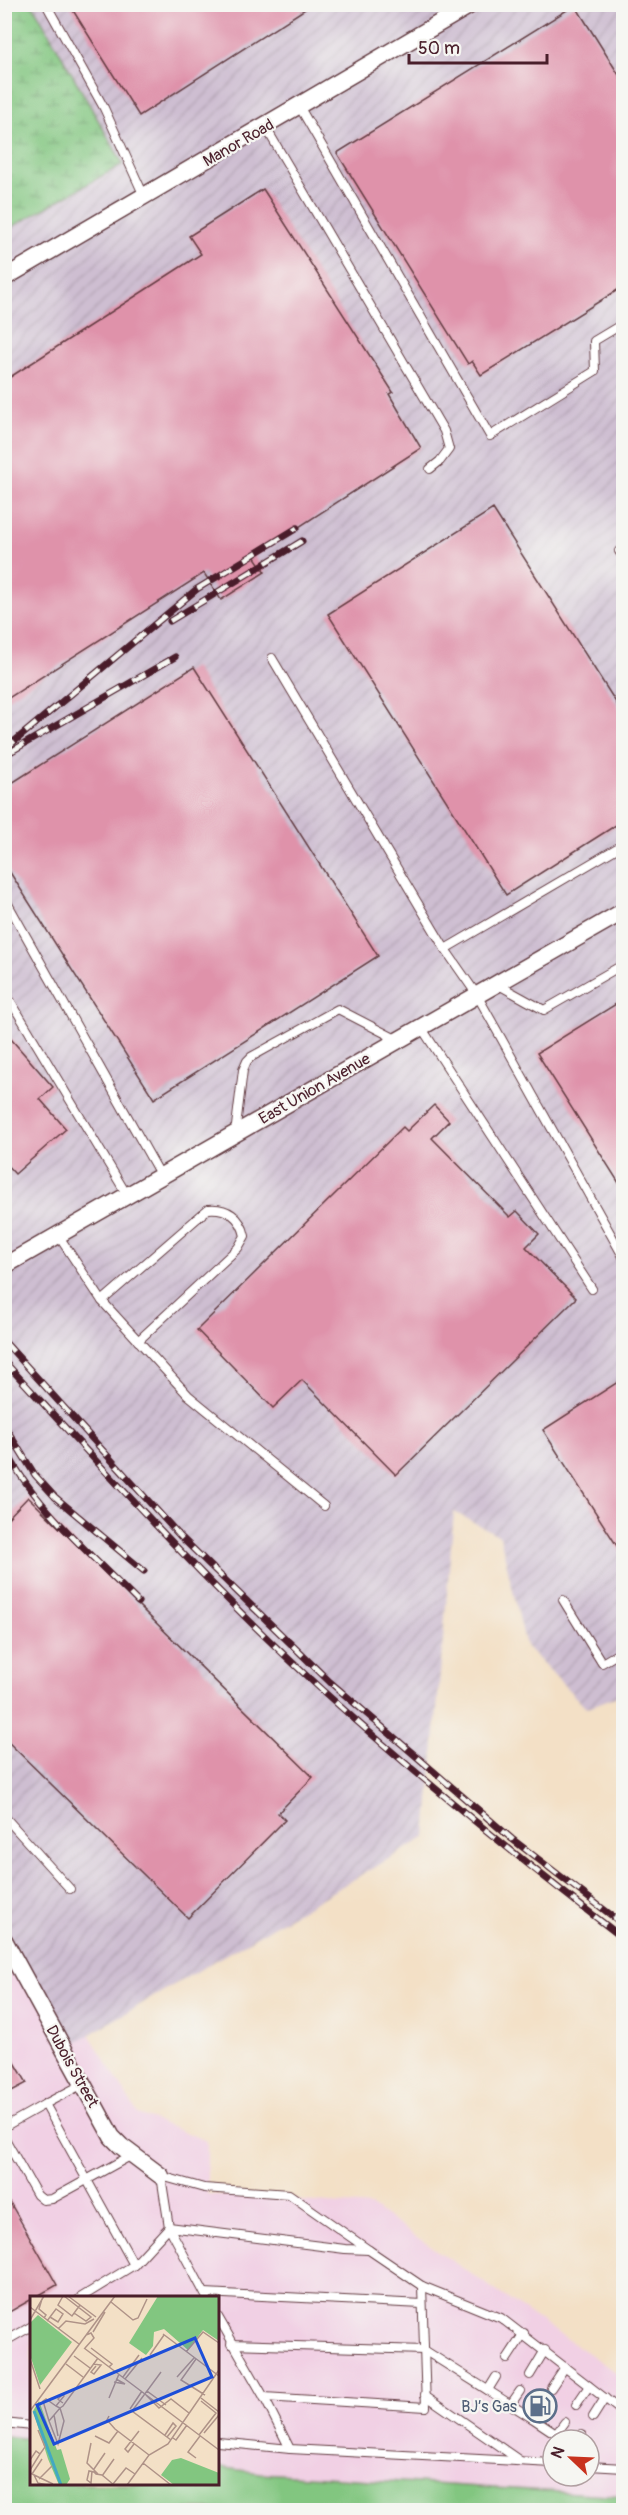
<svg xmlns="http://www.w3.org/2000/svg" width="628" height="2515" font-family="Pangolin,sans-serif">
<style>
.built{fill:#f1d0e4;fill-rule:evenodd}
.industrial{fill:url(#industrial-furrows)}
.grass{fill:#82c680;stroke:#667256;stroke-width:1.5}
.wetland{fill:url(#wetland-marsh);stroke:#667256;stroke-width:1.5}
.building{fill:#df92aa}
.lines{fill:none;stroke-linecap:round;stroke-linejoin:round}
.service-casing{stroke:#633c42;stroke-width:10}
.minor-casing{stroke:#633c42;stroke-width:19}
.service{stroke:#fff;stroke-width:8}
.minor{stroke:#fff;stroke-width:16}
.rail-casing{stroke:#4a1f2b;stroke-width:7}
.rail{stroke:#f6f6f2;stroke-width:4.5;stroke-dasharray:14;stroke-linecap:butt}
.labels{text-anchor:middle;stroke-width:4.5;stroke-linejoin:round;paint-order:stroke}
.street-label{font-size:16px;fill:#4a1f2b;stroke:#f6f6f2}
.service-label{font-size:16px;fill:#4e5e75;stroke:#f6f6f2;text-anchor:end}
.inset-river{fill:none;stroke:#42a9c2;stroke-width:3}
.inset-road{fill:none;stroke:#af9388;stroke-width:1.5}
.view{fill:#1d4ed8;fill-opacity:0.15;stroke:#1d4ed8;stroke-width:3}
.inset-edge{fill:none;stroke:#4a1f2b;stroke-width:3}
</style>
<defs>
<pattern id="industrial-furrows" width="10" height="10" patternUnits="userSpaceOnUse" patternTransform="scale(1.5)"><rect width="10" height="10" fill="#cebed1"/><path d="M-1 1l2-2M0 10L10 0M9 11l2-2" fill="none" stroke="#b2a3b4"/></pattern>
<pattern id="wetland-marsh" width="20" height="14" patternUnits="userSpaceOnUse" patternTransform="scale(1.5)"><rect width="20" height="14" fill="#82c680"/><path d="M1 5h8M5 5V1M11 12h8M15 12V8" fill="none" stroke="#6ca069"/></pattern>
</defs>
<rect width="100%" height="100%" fill="#f6f6f2"/>
<filter id="ink" filterUnits="userSpaceOnUse"><feTurbulence type="fractalNoise" baseFrequency=".0167" numOctaves="2"/><feDisplacementMap in="SourceGraphic" scale="12" xChannelSelector="R" yChannelSelector="G"/><feConvolveMatrix kernelMatrix="1 2 1 2 8 2 1 2 1" color-interpolation-filters="sRGB"/></filter>
<filter id="wash" filterUnits="userSpaceOnUse"><feTurbulence type="fractalNoise" baseFrequency=".008" numOctaves="4" result="noise"/><feDisplacementMap in="SourceGraphic" scale="24" xChannelSelector="R" yChannelSelector="G"/><feGaussianBlur stdDeviation="1.35" result="paint"/><feColorMatrix in="noise" values="0 0 0 0 0 0 0 0 0 0 0 0 0 0 0 0 0 1.4 0 .05"/><feComposite in="paint" operator="in"/></filter>
<g filter="url(#wash)">
<rect width="100%" height="100%" fill="#f3e0c6"/>
<path class="built" d="M4,1895l134,219 69,27v53l164,12 252,171v119l-362,-23 -43,-6v-169h-186l-1,141 -26,-3zM553,2440h36v36h-36z"/>
<polygon class="industrial" points="33,5 623,5 623,1694 586,1708 526,1646 500,1536 454,1512 426,1837 68,2047 4,1934 4,231 123,164"/>
<polygon class="grass" points="5,2436 31,2439 32,2484 218,2484 218,2467 261,2473 623,2496 623,2510 5,2510"/>
<polygon class="wetland" points="5,4 33,5 123,164 5,231"/>
<g id="blocks">
<g class="building">
<polygon points="69,4 313,4 139,116"/>
<polygon points="575,5 624,83 624,286 481,375 472,361 468,364 337,153"/>
<polygon points="263,189 393,392 389,394 421,448 254,556 265,572 221,600 204,573 4,701 4,381 201,254 189,236"/>
<polygon points="493,509 624,715 624,820 506,895 328,614"/>
<polygon points="194,667 378,956 154,1099 4,863 4,788"/>
<polygon points="624,999 624,1191 537,1053"/>
<polygon points="4,1031 53,1087 40,1099 66,1129 15,1174 4,1162"/>
<polygon points="434,1105 449,1121 432,1138 510,1217 517,1211 539,1234 526,1247 576,1298 396,1475 302,1380 273,1408 197,1330 403,1127 407,1131"/>
<polygon points="624,1378 624,1557 543,1430"/>
<polygon points="28,1497 313,1777 278,1813 285,1820 188,1918 4,1738 4,1522"/>
<polygon points="4,2044 27,2083 4,2095"/>
<polygon points="4,2192 57,2285 4,2315"/>
</g>
</g>
</g>
<g filter="url(#ink)">
<use href="#blocks" fill-opacity="0" stroke="#633c42" stroke-width="1.5"/>
<g class="lines">
<defs>
<g id="service">
<polyline points="46,4 104,108 144,196"/>
<polyline points="299,106 490,436 595,371 594,341 624,323"/>
<polyline points="265,126 444,431 449,449 440,461 430,469"/>
<polyline points="619,551 624,558"/>
<polyline points="272,658 445,949 624,844"/>
<polyline points="4,897 161,1176"/>
<polyline points="445,949 477,995 624,1258"/>
<polyline points="497,984 544,1010 624,964"/>
<polyline points="4,990 127,1195"/>
<polyline points="421,1027 592,1289"/>
<polyline points="235,1134 243,1070 247,1061 251,1057 338,1009 398,1040"/>
<polyline points="58,1235 102,1301 188,1395 324,1506"/>
<path d="M102,1301l106,-92c19,-2 33,8 37,27l-7,12 -100,93"/>
<polyline points="563,1600 602,1663 624,1650"/>
<polyline points="4,1816 70,1889"/>
<polyline points="45,2104 83,2084"/>
<polyline points="4,2127 45,2104 134,2265 80,2298"/>
<polyline points="4,2137 37,2195 43,2200 52,2199 132,2155"/>
<polyline points="134,2265 169,2227 345,2249 369,2250 422,2286 501,2318 624,2413"/>
<polyline points="205,2293 422,2304"/>
<polyline points="207,2298 169,2227 161,2176 204,2188 289,2194 369,2250"/>
<polyline points="218,2317 264,2397 290,2449 553,2463"/>
<polyline points="4,2342 32,2326"/>
<polyline points="231,2344 424,2350 532,2418 540,2405"/>
<polyline points="507,2359 524,2333"/>
<polyline points="530,2375 545,2350"/>
<polyline points="551,2388 565,2367"/>
<polyline points="488,2390 496,2377"/>
<polyline points="425,2395 519,2460"/>
<polyline points="264,2397 426,2407 422,2286"/>
<polyline points="511,2404 520,2391"/>
<polyline points="576,2405 589,2386"/>
<polyline points="593,2417 605,2398"/>
<polyline points="532,2418 556,2434"/>
<polyline points="565,2422 556,2434 565,2440"/>
<polyline points="4,2423 32,2426"/>
<polyline points="579,2440 582,2434"/>
<polyline points="218,2442 290,2449"/>
<polyline points="589,2466 624,2468"/>
</g>
<g id="minor">
<polyline points="4,278 472,4"/>
<polyline points="4,1266 624,911"/>
<polyline points="4,1940 112,2137 121,2146 161,2176"/>
</g>
</defs>
<use href="#service" class="service-casing"/>
<use href="#minor" class="minor-casing"/>
<use href="#service" class="service"/>
<use href="#minor" class="minor"/>
<defs>
<g id="rail">
<polyline points="170,621 302,541"/>
<polyline points="4,750 197,589 297,528"/>
<polyline points="12,751 175,657"/>
<polyline points="4,1341 180,1536 330,1682 512,1839 624,1925"/>
<path d="M4,1361c104,113 206,227 319,330 96,87 198,169 301,248"/>
<polyline points="4,1425 35,1475 55,1497 144,1571"/>
<path d="M4,1445c23,55 92,114 134,157"/>
</g>
</defs>
<use href="#rail" class="rail-casing"/>
<use href="#rail" class="rail"/>
</g>
</g>
<defs>
<symbol id="fuel-ring" viewBox="-11 -11 22 22"><circle r="9.5" fill="#f6f6f2" stroke="#5c6f8a" stroke-width="1.5"/><path d="M-5.5-6h7V0h2V4h1.3V-2.5L3-4.5l.8-.8L6-3V5H2.5V1h-1V6h-7ZM-4.2-4.7v3.2H.2V-4.7Z" fill="#5c6f8a"/></symbol>
</defs>
<g fill-rule="evenodd">
<use href="#fuel-ring" x="521" y="2387" width="38" height="38"/>
</g>
<g class="labels">
<g class="street-label">
<text transform="translate(238 142) rotate(-30)" y="6">Manor Road</text>
<text transform="translate(314 1088) rotate(-30)" y="6">East Union Avenue</text>
<text transform="translate(73 2066) rotate(61)" y="6">Dubois Street</text>
</g>
<g class="service-label">
<text x="517" y="2412">BJ’s Gas</text>
</g>
</g>
<g transform="translate(30 2296)">
<rect width="189" height="189" fill="#f3e0c6"/>
<path d="M8,19l34,27 -32,43 -10,-30v-32zM9,105l18,49 4,-1 9,30 -4,6h-7l-11,-26 -15,-48z" fill="#82c680"/>
<path d="M128,0h61v45l-16,-11 -15,20 -24,-21 -10,3 -1,14 -7,9 -17,-12zM151,162l38,15v12h-45l-13,-10 11,-15z" fill="#82c680"/>
<path class="inset-river" d="M4,115l27,74"/>
<path class="inset-road" d="M33,0l-5,9 14,11 8,-11M34,0l27,21 -5,4 -12,-8M38,0l28,21M12,3l-3,10 7,6 -2,3M81,6l22,18 5,-2 9,-19M0,11l49,37M0,24l14,-24M17,25l9,-12 7,5 -5,8 -8,-5M28,33l8,-8 19,3 9,-5M63,36l12,-20M133,38l56,42M54,52l135,102M55,52l9,-10 -3,-5 -5,2M61,52l21,16 -3,3M156,56l17,-20 16,11M120,59l14,-20M44,60l16,12M0,63l10,30M166,63l-15,21 24,15M36,68l17,13M63,68l8,1 -7,9 -3,-2 5,-6M131,76l-14,19 19,14M93,81l16,-22M147,81l17,-19M95,83l17,-21M84,86l11,2 -9,-5M117,95l-15,20 39,29M116,99l13,13 12,-9 18,14M79,102l10,-24M171,102l18,14M26,110l4,2 4,13 -6,23 -9,-23 11,-13 3,-2 35,-48M100,113l12,-18M0,115l85,-115M24,119l4,21M79,120l-2,4 8,9 34,26M19,125l-6,-20 3,-2 10,7 8,-10 -2,-1 -4,4 2,2 3,2M8,134l7,17 -5,7M174,137l15,-18M135,139l8,-12 3,3 -9,11M169,139l17,-22 -15,-12M65,140l14,7 9,-12M143,142l3,2 11,-15M61,147l-4,20 11,11M104,148l-6,8 -3,-3 14,-18M166,162l-8,-6 12,-16M0,164l6,-9 4,3 -10,16M113,167l28,22M64,173l11,-16M62,175l-1,12 -4,-3 2,-9 5,1 2,2 6,1 12,10M0,177l23,11M2,178l10,-15M4,179l4,8 9,2M72,180l12,-17M9,183l13,-13M83,188l13,-16 9,6M97,189l22,-30 19,-11 51,-74"/>
<path class="view" d="M165,42l17,39 -158,67 -17,-39z"/>
<rect width="189" height="189" class="inset-edge"/>
</g>
<rect width="628" height="2515" fill="none" stroke="#f6f6f2" stroke-width="24"/>
<g transform="translate(571 2458) rotate(293)"><circle r="28" fill="#f6f6f2" stroke="#b1a0a2" stroke-width="1.5"/>
<path d="M0-4.5L10 22L0 15L-10 22Z" fill="#c8321e"/>
<text y="-9" font-size="16" font-weight="bold" text-anchor="middle" fill="#4a1f2b">N</text>
</g>
<path d="M409 54v9h138v-9" fill="none" stroke="#4a1f2b" stroke-width="3"/>
<text x="418" y="54" font-size="18" fill="#4a1f2b" stroke="#f6f6f2" stroke-width="4.5" paint-order="stroke">50 m</text>
</svg>
